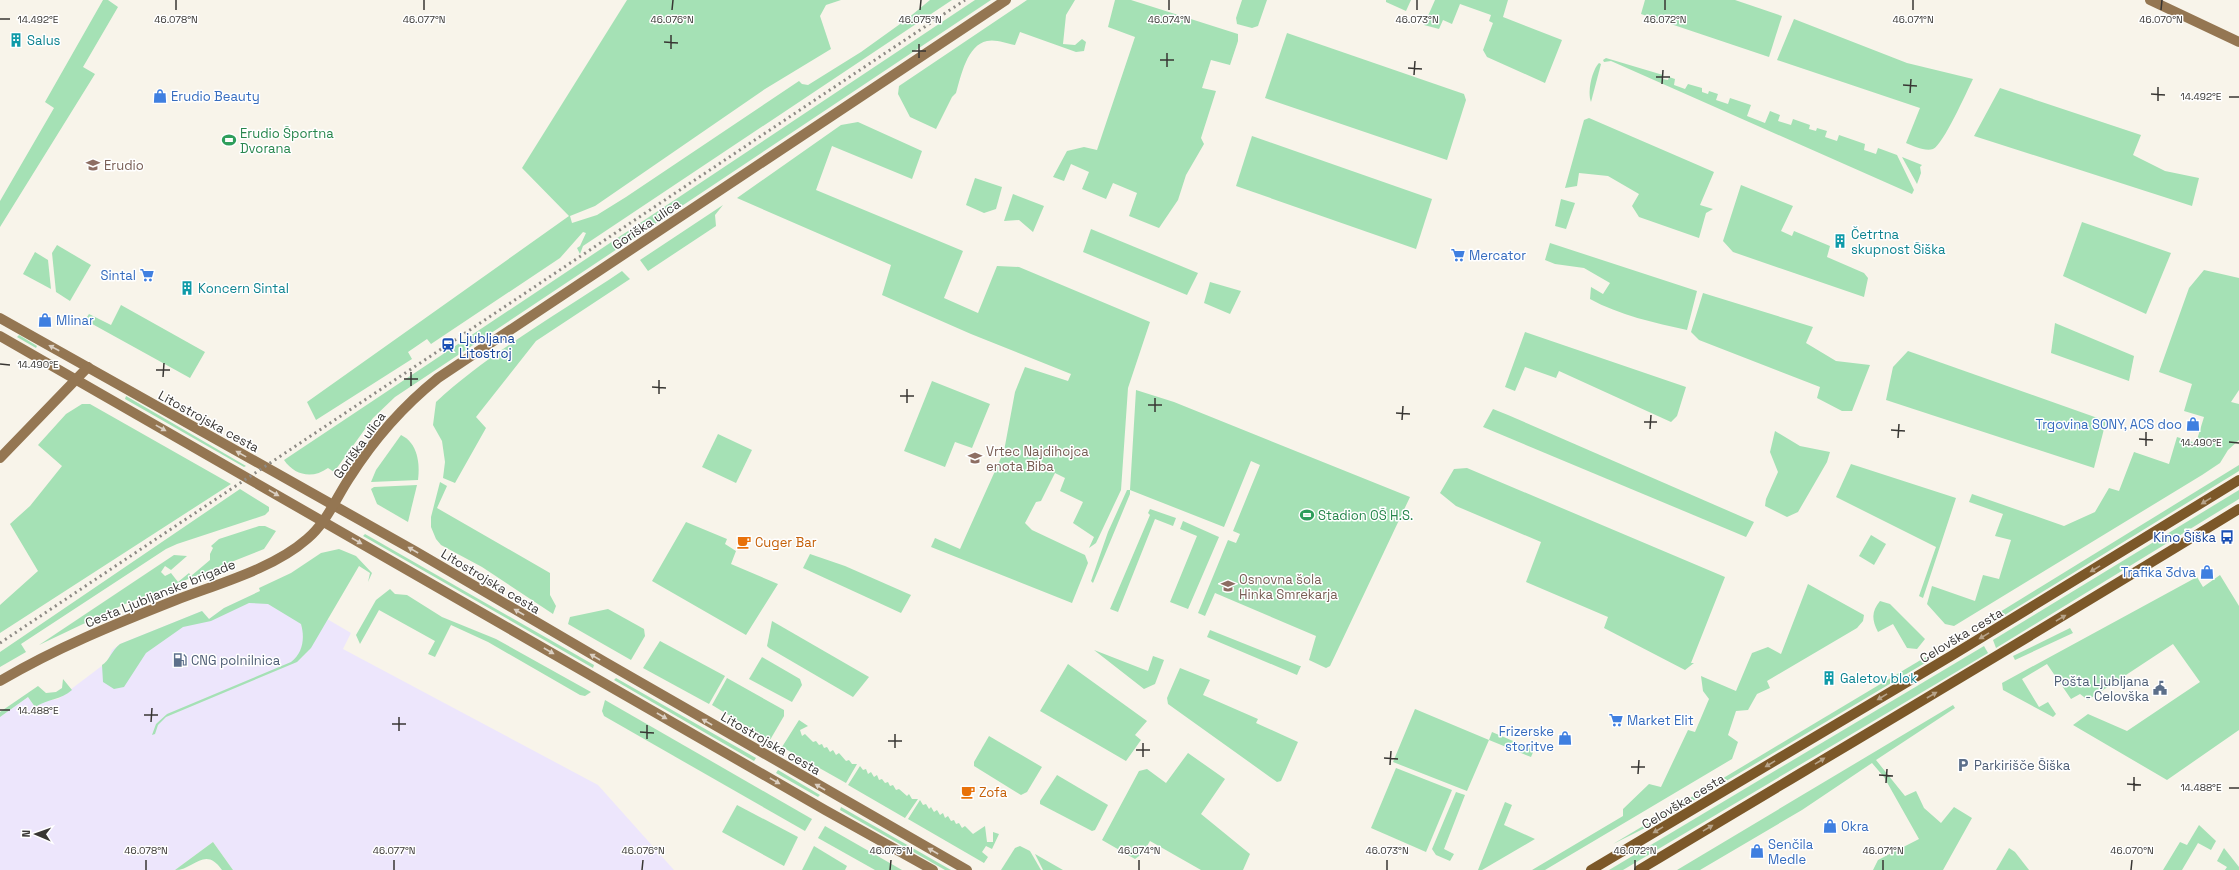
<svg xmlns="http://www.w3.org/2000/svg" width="2239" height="870" font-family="'Space Grotesk',sans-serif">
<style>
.commercial{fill:#ede6fc}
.green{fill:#a5e1b5}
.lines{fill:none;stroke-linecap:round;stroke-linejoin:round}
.secondary{stroke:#947652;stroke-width:10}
.primary{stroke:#7c5829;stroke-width:10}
.rail{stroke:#8e8b85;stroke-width:3;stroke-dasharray:2 4;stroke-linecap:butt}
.oneway{fill:#dacfc2}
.oneway2{fill:#b7a389}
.ticks{fill:none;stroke:#383633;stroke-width:1.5}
.labels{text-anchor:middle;stroke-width:3;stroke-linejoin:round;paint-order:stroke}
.culture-label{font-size:13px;fill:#0d838f;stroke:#fff;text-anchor:start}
.shop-label{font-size:13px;fill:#366cbe;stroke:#fff;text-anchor:start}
.leisure-label{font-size:13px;fill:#27864d;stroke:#fff;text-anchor:start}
.education-label{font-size:13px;fill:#785e54;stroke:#fff;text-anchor:start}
.street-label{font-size:13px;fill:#383633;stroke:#fff}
.transit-label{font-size:13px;fill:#164399;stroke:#fff;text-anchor:start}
.food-label{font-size:13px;fill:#c56008;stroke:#fff;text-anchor:start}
.service-label{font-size:13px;fill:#4e5e75;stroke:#fff;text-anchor:start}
.ticks-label{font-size:10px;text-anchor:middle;fill:#383633;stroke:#fff;stroke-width:3;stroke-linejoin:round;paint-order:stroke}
</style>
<rect width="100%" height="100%" fill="#f8f4ea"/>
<polygon class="commercial" points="261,591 322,616 351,633 343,649 598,785 674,870 233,870 213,842 175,870 0,870 0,717 28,697 35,707 45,701 58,699 107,662 112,650 120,644 202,611 209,619 224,608"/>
<g class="green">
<polygon points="103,0 108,0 118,7 83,67 95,74 0,227 0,201 54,108 45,102"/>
<polygon points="627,0 841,0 826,5 820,16 831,49 765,89 595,206 570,216 572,223 597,215 626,197 799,81 802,84 808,85 861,52 907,19 930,0 952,0 583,246 580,254 577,248 580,246 586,233 583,232 560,258 431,344 427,339 408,352 412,359 316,420 307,402 569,216 522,168"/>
<path d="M975,0h16l-596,397 -22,21 -39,54 -6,-4c-15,11 -33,8 -44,-8z"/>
<path d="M1027,0h48l-9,15 -3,29 12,1 7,-6 4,3 -2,9 -8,1 -56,-20 -5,13c-9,-2 -20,-6 -28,-4 -20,4 -26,35 -31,52l-4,4 -16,32 -26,-12 -12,-23 1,-8z"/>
<polygon points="1115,0 1131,0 1238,34 1238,41 1230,65 1211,60 1202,88 1216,91 1201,138 1204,144 1186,175 1178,200 1159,228 1129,216 1137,193 1113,183 1106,199 1082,189 1089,172 1071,164 1064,181 1053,177 1067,151 1084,147 1097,150 1135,37 1108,27"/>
<polygon points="1242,0 1267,0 1258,26 1252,28 1237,24 1236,18"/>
<polygon points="1386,0 1411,0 1406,11 1386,2"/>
<polygon points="1435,0 1508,0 1503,17 1562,40 1545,83 1487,57 1483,50 1493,23 1489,21 1491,15 1460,4 1452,24 1443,20 1439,29 1424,25"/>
<polygon points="1645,0 1735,0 1782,16 1769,57 1641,14"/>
<path d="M1794,19l113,44 66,16c-6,12 -30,66 -40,70 -7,3 -20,-3 -27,-6l14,-35 -143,-48z"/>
<polygon points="1287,33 1464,94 1466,100 1447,160 1265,98"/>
<polygon points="1606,58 1663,75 1662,79 1668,80 1669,77 1675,79 1674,85 1685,89 1688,84 1702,88 1702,92 1708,94 1709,91 1718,94 1716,100 1728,104 1730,98 1751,105 1747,116 1765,123 1770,111 1780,115 1778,121 1791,125 1793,119 1810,125 1809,129 1816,131 1817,128 1827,131 1825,137 1837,141 1839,135 1865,144 1864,150 1876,154 1878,148 1897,155 1914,190 1912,194 1611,61 1604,62 1603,60"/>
<path d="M1599,63l2,1 -10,38c-4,-10 1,-32 8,-39z"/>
<polygon points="2000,88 2141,135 2133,155 2165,171 2199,178 2192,206 1974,136"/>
<polygon points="1589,118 1714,172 1700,205 1713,209 1706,213 1699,238 1639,217 1632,206 1639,194 1608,176 1579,173 1577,186 1565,188 1584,120"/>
<polygon points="858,122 922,151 912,179 832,146 816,190 963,251 944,298 978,313 997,266 1019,267 1150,322 1128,388 1121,490 1096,543 1089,548 1094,537 1073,523 1083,502 1060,491 1065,478 1055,473 1041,501 1036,502 1025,523 1032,530 1085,555 1088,563 1072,603 931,547 935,538 960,549 1004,451 1015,392 1025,367 1068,381 1071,374 971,334 882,295 891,265 737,198 841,125"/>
<polygon points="1252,136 1432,199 1416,249 1236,186"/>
<polygon points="1902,157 1922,165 1920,167 1921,173 1917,184"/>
<polygon points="975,178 1002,187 996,209 984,213 966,205"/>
<polygon points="1741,185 1793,206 1781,231 1792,236 1794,231 1830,246 1827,257 1864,273 1868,278 1864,297 1733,252 1723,241"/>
<polygon points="1013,194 1044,206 1033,232 1019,220 1004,221"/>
<polygon points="1561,199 1575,203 1566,229 1555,226"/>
<polygon points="723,205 715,215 716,226 648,271 640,260"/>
<polygon points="2082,222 2171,253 2146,314 2063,276"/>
<polygon points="1091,229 1198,273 1187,295 1083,252"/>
<path d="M1550,243l147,48 -10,39c-32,-7 -68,-15 -97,-31l1,-12 12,7 7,-11 -26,-15 -29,-4 -10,-4z"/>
<polygon points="57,245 91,265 70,301 56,292 52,253"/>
<polygon points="35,252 48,260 51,289 23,274"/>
<polygon points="2204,270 2239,278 2239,390 2231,402 2239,404 2239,440 2228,450 2220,463 2202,475 1954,626 1945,624 1927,604 1932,586 1975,601 1983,575 1999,579 2011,540 1995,536 2003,514 1969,502 1972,494 2064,526 2095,512 2109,488 2119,491 2134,452 2169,464 2177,437 2196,443 2204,417 2184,411 2192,384 2159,372 2189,288"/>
<path d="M622,271l8,8 -94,62 -60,76 10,11 -31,55 -12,-5 2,-16 -3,-21 -9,-16 3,-23c53,-49 125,-90 186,-131z"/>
<polygon points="1210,282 1241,291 1230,314 1204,303"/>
<polygon points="1703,293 1813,327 1806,343 1836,361 1870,365 1852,411 1842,411 1817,398 1820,387 1699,340 1691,332"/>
<polygon points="121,305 205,352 190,378 85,320 89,314 111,325"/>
<polygon points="2055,323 2134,356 2129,381 2051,353"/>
<polygon points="1525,332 1686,387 1677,416 1671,422 1559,371 1556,378 1525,367 1515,391 1505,387"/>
<polygon points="19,335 37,346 36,348 17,337"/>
<polygon points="1908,351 2106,421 2094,468 1886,400 1893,367"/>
<polygon points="932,381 990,404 972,448 955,442 945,467 904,451"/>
<polygon points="1136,390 1174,402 1410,497 1330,666 1326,668 1309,660 1316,636 1215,593 1205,616 1198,613 1228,540 1236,543 1240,534 1233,531 1260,465 1251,461 1224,527 1130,490 1130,494 1093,583 1091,581 1108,532 1127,490 1130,490"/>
<polygon points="126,396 246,466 244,467 125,399"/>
<polygon points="82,404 90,404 231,484 0,633 0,605 38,571 10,524 30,506 62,466 38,445 66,414"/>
<polygon points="1493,409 1508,415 1754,522 1746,537 1483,427"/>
<polygon points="1775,431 1800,446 1830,452 1827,462 1798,512 1787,517 1765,506 1766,499 1778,472 1770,452"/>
<polygon points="718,434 752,450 736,483 702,467"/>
<path d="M401,435c17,8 19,29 17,45l-47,2 5,-12z"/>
<polygon points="1851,464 1956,498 1923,598 1919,596 1936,547 1836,497"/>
<polygon points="2239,465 2239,471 1985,627 1982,623"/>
<polygon points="1467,468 1725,577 1691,663 1694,663 1685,670 1604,628 1608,617 1526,582 1541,542 1456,506 1440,493 1454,469"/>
<polygon points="440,482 447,486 437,508 550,573 550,595 556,606 553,614 482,567 441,545 436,539 431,527 431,517"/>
<polygon points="417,485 408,522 377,504 371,489 374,487"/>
<polygon points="240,489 269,507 269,511 265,515 177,544 166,549 21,644 26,652 0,667 0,652"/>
<polygon points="2239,490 2239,499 1996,648 1993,640"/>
<polygon points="1150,509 1176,518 1173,526 1155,519 1118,612 1110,609 1150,515 1148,513"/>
<polygon points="1183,521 1219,537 1188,609 1170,602 1197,536 1180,529"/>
<polygon points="686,522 727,539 725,544 736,551 731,564 778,584 746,635 652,581"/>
<polygon points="259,526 265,526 276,531 264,549 125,604 39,645 174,555 187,556 171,570 165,566 161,572 165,576 171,573 178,582 189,573 191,576 210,560 210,554 213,548 211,546 219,539"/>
<polygon points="365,534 594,665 593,668 363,536"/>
<polygon points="1871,535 1886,544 1874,565 1859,556"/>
<path d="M339,549l17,7 16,17 -4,9 2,-9 -11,-7 -48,82 -14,14 -131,55 -8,8 -3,9 -3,1 4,-11 11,-10 124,-52c12,-9 14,-24 10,-38l-33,-20 -19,-1 -38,18 -28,6 -37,26 -22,34 -10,2 -11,-7 -1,-17c7,-4 10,-15 18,-21l82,-33 7,8 15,-11 36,-17 -1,-3 32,-15 30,-20z"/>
<polygon points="810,554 845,566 911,595 901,613 803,568"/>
<polygon points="2220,575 2239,606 2239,730 2167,780 2073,725 2088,714 2127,731 2200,682 2173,644 2088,700 2080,694 2071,699 2047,664 2022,679 2039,707 2048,702 2056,714 2053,717 2003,690 2002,683 2197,577 2203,587"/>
<polygon points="1808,584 1864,615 1863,621 1857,628 1767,681 1770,688 1757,694 1748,710 1736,711 1728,735 1738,742 1732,759 1545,870 1532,870 1623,816 1623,809 1649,784 1661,787 1688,730 1695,732 1709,699 1703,691 1701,676 1736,691 1752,653 1768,647 1781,654"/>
<polygon points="390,589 395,594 407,595 442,617 496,639 591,692 585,696 580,695 488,642 451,625 435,657 428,654 435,641 379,610 360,644 356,635 376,600"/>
<path d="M1880,601l10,3 35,35 -8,10 -10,-1 -14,-24 -15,8c-6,-12 -7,-20 2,-31z"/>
<polygon points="608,609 644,629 645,636 631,660 568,624 570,617"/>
<polygon points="772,621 869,677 853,697 769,648 767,646"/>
<polygon points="2070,628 2073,633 2015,660 2013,656"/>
<polygon points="1210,630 1300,666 1301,666 1297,675 1207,637"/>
<polygon points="660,641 725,676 709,704 643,668"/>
<polygon points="1984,646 1988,653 1623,870 1609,870"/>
<polygon points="1094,650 1148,671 1153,656 1164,660 1155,684 1144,689"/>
<polygon points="1929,655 1925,663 1657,822 1613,844"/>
<polygon points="762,657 800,679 802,685 792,702 749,679"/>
<polygon points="1068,664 1147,721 1135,735 1141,740 1126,761 1040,711"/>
<polygon points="1180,668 1210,680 1203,695 1258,719 1256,723 1298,742 1281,781 1277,782 1168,704 1167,698"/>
<polygon points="616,678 756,758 754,761 614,680"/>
<polygon points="727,678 784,710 784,716 770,740 712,705"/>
<path d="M63,679l9,11c-11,10 -25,9 -37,17l-7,-10 -28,20v-5l38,-26 8,7 10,-1 6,-4z"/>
<polygon points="605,700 812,819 805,831 604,716 602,711"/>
<polygon points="1953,705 1955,708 1876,760 1905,796 1916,791 1924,808 1941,823 1954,807 1972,818 1943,870 1873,870 1878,860 1919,839 1884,777 1872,763 1802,810 1700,870 1677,870"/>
<polygon points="1415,709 1489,740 1492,732 1534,750 1531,757 1489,740 1467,791 1393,762"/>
<polygon points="799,720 808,726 800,730 802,736 805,734 813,742 816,741 819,745 822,744 824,748 827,747 830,752 833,750 836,755 839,753 846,761 849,760 852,764 857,764 846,783 782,747"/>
<polygon points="989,736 1042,767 1027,792 1021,795 974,766 974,762"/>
<polygon points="1188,753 1225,779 1201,814 1250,854 1243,870 1201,870 1150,841 1143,853 1135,859 1102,840 1139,771 1147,769 1166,783"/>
<polygon points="860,766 863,770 866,769 868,774 871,772 874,777 877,775 879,780 882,779 885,783 888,782 890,786 893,785 896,790 899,789 907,796 909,794 912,799 918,799 905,818 848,785"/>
<polygon points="1396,768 1452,790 1426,852 1371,828"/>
<polygon points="778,770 820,795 818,797 776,773"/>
<polygon points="1057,775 1108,805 1095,830 1092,831 1040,804 1040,801"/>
<polygon points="1456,792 1465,795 1444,849 1454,854 1450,861 1436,855 1432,849"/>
<polygon points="920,800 923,805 926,804 929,809 931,807 934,812 937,810 940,815 943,813 945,818 948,816 951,821 954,820 956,824 959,823 962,828 965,826 973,834 985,826 987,842 993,842 993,832 999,834 992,849 986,846 982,852 988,857 984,863 908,819"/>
<polygon points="1505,802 1512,805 1504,825 1535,839 1482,870 1478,870"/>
<polygon points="737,805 798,837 784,866 722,832"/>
<polygon points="841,807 951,870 945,870 840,810"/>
<polygon points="2199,825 2216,841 2211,850 2198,843 2182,870 2163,870 2180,842 2187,845"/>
<polygon points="825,826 902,870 875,870 818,838"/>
<path d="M213,842l20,28h-11c-17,-25 -28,0 -47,0z"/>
<polygon points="814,846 847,866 845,870 802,870"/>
<polygon points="1020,846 1030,851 1041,870 1001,870 1015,848"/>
<polygon points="2009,848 2015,852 2029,870 1996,870"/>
<polygon points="2224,848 2239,867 2239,870 2225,870 2227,867 2217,861"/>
<polygon points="1035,854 1063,870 1043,870"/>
</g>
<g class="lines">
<g class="secondary">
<polyline points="2150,0 2239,42"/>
<polyline points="0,318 415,551 605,662 967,870"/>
<polyline points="0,336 825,810 933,870"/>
<polyline points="0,458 88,367"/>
<path d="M0,681c56,-33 115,-57 176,-81 41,-16 97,-31 131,-61 20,-17 29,-41 43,-62 24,-38 52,-70 88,-99l568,-378"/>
</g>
<g class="primary">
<polyline points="1591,870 1951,656 2239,480"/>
<path d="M1639,870c200,-120 401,-239 600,-361"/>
</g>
<polyline class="rail" points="0,643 965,0"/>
</g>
<defs><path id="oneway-solid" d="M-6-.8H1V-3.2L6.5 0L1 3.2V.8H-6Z"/></defs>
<g class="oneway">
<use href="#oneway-solid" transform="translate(54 348) rotate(-152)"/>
<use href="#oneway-solid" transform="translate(161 428) rotate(29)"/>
<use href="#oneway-solid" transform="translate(241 454) rotate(-151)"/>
<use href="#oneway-solid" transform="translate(274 493) rotate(30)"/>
<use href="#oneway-solid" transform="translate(357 541) rotate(30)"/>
<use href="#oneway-solid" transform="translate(413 550) rotate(-150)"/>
<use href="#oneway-solid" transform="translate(519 612) rotate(-150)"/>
<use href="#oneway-solid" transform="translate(549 651) rotate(30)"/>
<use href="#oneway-solid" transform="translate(595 657) rotate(-150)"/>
<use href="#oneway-solid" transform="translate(662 716) rotate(30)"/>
<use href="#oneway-solid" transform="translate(707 722) rotate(-150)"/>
<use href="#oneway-solid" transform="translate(775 781) rotate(30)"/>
<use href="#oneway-solid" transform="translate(820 787) rotate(-150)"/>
<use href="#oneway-solid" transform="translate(933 851) rotate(-150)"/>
</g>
<g class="oneway2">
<use href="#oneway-solid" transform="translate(2206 501) rotate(148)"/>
<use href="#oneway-solid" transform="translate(2095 569) rotate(149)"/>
<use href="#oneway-solid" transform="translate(2061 618) rotate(-31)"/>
<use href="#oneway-solid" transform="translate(1984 636) rotate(149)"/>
<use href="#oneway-solid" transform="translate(1932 695) rotate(-30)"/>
<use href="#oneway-solid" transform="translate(1882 697) rotate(149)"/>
<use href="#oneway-solid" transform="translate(1820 761) rotate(-32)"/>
<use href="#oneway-solid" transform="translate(1770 764) rotate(149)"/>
<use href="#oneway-solid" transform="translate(1708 828) rotate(-31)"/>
<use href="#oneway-solid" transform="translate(1658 830) rotate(149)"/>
</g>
<path class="ticks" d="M176,10v-10M424,10v-10M672,10l1,-10M920,10l1,-10M1169,10v-10M1417,10v-10M1665,10v-10M1913,10v-10M2161,10l1,-10M0,19h10M664,42l14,1M671,49v-14M912,51h14M919,58v-14M1160,60h14M1167,67v-14M1408,68l14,1M1414,75l1,-14M1656,77h14M1662,84l1,-14M1903,85l14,1M1910,93l1,-14M2151,94l14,1M2229,97h10M2158,101v-14M0,364l10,1M156,370h14M163,377l1,-14M404,379h14M411,386v-14M652,387l14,1M659,394v-14M900,396h14M907,403v-14M1148,405h14M1155,412v-14M1396,413l14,1M1402,420l1,-14M1644,422h13M1650,429l1,-14M1891,430l14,1M1898,438l1,-14M2139,439l14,1M2229,442l10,1M2146,446v-14M0,710h10M144,715h14M151,722l1,-14M392,724h14M399,731v-14M640,732l14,1M647,739v-14M888,741h14M895,748v-14M1136,750h14M1143,757v-14M1384,758l14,1M1390,765l1,-14M1631,767h14M1638,774l1,-14M1879,775l14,1M1886,783l1,-14M2127,784l14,1M2229,788h10M2134,791v-14M146,870v-10M394,870v-10M642,870l1,-10M890,870l1,-10M1139,870v-10M1387,870v-10M1635,870v-10M1883,870v-10M2131,870l1,-10"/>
<defs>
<symbol id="building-bare" viewBox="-9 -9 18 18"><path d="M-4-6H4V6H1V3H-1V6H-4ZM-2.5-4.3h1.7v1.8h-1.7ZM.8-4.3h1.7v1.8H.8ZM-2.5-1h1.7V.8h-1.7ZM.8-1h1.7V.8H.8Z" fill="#0f9aa8" stroke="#fff" stroke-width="2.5" paint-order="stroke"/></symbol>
<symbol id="shop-bare" viewBox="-9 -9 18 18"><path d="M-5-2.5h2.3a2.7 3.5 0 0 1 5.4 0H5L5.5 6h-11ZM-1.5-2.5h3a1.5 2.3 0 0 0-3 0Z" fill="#3f7fe0" stroke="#fff" stroke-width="2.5" paint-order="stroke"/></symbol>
<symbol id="stadium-bare" viewBox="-9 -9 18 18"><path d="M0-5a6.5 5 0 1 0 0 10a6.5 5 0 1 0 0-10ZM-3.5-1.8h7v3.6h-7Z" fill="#2e9e5b" stroke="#fff" stroke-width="2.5" paint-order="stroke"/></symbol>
<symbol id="school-bare" viewBox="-9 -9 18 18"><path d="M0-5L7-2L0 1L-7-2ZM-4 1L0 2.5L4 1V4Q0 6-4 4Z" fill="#8d6e63" stroke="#fff" stroke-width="2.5" paint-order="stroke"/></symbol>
<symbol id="supermarket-bare" viewBox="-9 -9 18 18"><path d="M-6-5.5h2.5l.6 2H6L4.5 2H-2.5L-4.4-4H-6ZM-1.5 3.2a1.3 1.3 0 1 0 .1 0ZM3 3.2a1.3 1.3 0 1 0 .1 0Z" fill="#3f7fe0" stroke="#fff" stroke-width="2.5" paint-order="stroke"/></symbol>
<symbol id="station-bare" viewBox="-9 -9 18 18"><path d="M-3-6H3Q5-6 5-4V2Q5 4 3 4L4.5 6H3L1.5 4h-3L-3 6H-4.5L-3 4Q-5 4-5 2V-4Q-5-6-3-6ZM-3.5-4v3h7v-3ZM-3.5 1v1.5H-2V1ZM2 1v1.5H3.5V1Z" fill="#1a4fb4" stroke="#fff" stroke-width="2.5" paint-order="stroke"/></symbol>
<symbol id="bus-bare" viewBox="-9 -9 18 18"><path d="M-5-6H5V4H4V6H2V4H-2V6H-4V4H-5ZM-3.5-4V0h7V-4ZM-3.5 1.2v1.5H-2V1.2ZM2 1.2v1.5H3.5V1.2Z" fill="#1a4fb4" stroke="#fff" stroke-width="2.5" paint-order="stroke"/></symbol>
<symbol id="cafe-bare" viewBox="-9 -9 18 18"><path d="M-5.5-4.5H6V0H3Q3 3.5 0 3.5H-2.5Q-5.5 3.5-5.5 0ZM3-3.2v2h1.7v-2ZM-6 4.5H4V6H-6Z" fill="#e8710a" stroke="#fff" stroke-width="2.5" paint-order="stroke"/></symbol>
<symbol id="fuel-bare" viewBox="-9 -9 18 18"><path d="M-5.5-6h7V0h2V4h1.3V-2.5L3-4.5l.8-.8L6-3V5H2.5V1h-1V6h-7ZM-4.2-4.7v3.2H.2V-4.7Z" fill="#5c6f8a" stroke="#fff" stroke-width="2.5" paint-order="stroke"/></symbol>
<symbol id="civic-bare" viewBox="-9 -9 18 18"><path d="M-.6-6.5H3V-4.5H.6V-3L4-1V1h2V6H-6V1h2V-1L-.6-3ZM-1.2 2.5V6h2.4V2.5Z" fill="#5c6f8a" stroke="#fff" stroke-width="2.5" paint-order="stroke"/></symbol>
<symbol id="parking-bare" viewBox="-9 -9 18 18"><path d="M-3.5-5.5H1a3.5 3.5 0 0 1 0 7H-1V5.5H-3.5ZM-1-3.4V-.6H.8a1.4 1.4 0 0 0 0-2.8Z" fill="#5c6f8a" stroke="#fff" stroke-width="2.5" paint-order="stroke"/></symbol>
</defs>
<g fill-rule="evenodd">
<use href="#building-bare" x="6" y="30" width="20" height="20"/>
<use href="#shop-bare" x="150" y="86" width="20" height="20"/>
<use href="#stadium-bare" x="219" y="130" width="20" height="20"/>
<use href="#school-bare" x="83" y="155" width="20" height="20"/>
<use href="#building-bare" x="1830" y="231" width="20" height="20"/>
<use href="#supermarket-bare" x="1448" y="245" width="20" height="20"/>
<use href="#supermarket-bare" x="137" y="265" width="20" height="20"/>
<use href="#building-bare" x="177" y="278" width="20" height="20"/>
<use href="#shop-bare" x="35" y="310" width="20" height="20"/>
<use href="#station-bare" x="438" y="335" width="20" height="20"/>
<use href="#shop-bare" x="2183" y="414" width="20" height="20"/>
<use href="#school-bare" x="965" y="448" width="20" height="20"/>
<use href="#stadium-bare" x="1297" y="505" width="20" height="20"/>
<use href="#bus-bare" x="2217" y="527" width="20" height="20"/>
<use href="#cafe-bare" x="734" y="532" width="20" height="20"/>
<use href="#shop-bare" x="2197" y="562" width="20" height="20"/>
<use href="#school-bare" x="1218" y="576" width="20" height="20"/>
<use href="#fuel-bare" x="170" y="650" width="20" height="20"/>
<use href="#building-bare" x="1819" y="668" width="20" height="20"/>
<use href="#civic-bare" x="2150" y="678" width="20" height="20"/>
<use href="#supermarket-bare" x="1606" y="710" width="20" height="20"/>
<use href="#shop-bare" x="1555" y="728" width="20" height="20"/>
<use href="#parking-bare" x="1953" y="755" width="20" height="20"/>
<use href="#cafe-bare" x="958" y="782" width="20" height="20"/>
<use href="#shop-bare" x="1820" y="816" width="20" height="20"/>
<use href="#shop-bare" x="1747" y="841" width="20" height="20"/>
</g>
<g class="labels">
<g class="culture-label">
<text x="27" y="45">Salus</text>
<text x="1851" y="239">Četrtna<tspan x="1851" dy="15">skupnost Šiška</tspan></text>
<text x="198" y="293">Koncern Sintal</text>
<text x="1840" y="683">Galetov blok</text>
</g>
<g class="shop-label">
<text x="171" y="101">Erudio Beauty</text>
<text x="1469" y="260">Mercator</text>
<text x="136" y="280" text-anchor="end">Sintal</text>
<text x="56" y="325">Mlinar</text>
<text x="2182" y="429" text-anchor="end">Trgovina SONY, ACS doo</text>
<text x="2196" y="577" text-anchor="end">Trafika 3dva</text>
<text x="1627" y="725">Market Elit</text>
<text x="1554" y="736" text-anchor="end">Frizerske<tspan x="1554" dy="15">storitve</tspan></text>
<text x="1841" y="831">Okra</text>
<text x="1768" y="849">Senčila<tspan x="1768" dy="15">Medle</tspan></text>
</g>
<g class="leisure-label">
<text x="240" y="138">Erudio Športna<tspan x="240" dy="15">Dvorana</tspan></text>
<text x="1318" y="520">Stadion OŠ H.S.</text>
</g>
<g class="education-label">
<text x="104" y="170">Erudio</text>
<text x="986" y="456">Vrtec Najdihojca<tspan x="986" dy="15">enota Biba</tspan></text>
<text x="1239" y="584">Osnovna šola<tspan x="1239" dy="15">Hinka Smrekarja</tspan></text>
</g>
<g class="street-label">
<text transform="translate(646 224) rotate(-34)" y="5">Goriška ulica</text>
<text transform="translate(209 421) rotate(29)" y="5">Litostrojska cesta</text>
<text transform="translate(359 445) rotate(-54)" y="5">Goriška ulica</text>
<text transform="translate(491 581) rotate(31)" y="5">Litostrojska cesta</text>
<text transform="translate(160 593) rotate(-22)" y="5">Cesta Ljubljanske brigade</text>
<text transform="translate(1961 635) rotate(-31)" y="5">Celovška cesta</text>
<text transform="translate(771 743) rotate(30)" y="5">Litostrojska cesta</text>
<text transform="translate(1683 801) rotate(-31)" y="5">Celovška cesta</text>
</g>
<g class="transit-label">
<text x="459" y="343">Ljubljana<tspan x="459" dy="15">Litostroj</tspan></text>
<text x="2216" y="542" text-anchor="end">Kino Šiška</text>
</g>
<g class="food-label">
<text x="755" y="547">Cuger Bar</text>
<text x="979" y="797">Zofa</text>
</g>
<g class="service-label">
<text x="191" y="665">CNG polnilnica</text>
<text x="2149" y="686" text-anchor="end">Pošta Ljubljana<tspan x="2149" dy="15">- Celovška</tspan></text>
<text x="1974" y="770">Parkirišče Šiška</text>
</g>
</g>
<g class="ticks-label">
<text x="38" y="23">14.492°E</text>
<text x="176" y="23">46.078°N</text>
<text x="424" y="23">46.077°N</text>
<text x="672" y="23">46.076°N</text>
<text x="920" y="23">46.075°N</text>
<text x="1169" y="23">46.074°N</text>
<text x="1417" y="23">46.073°N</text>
<text x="1665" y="23">46.072°N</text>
<text x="1913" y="23">46.071°N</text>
<text x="2161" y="23">46.070°N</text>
<text x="2201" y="100">14.492°E</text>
<text x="38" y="368">14.490°E</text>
<text x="2201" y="446">14.490°E</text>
<text x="38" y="714">14.488°E</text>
<text x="2201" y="791">14.488°E</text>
<text x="146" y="854">46.078°N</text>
<text x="394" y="854">46.077°N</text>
<text x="643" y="854">46.076°N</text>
<text x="891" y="854">46.075°N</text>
<text x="1139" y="854">46.074°N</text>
<text x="1387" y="854">46.073°N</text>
<text x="1635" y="854">46.072°N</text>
<text x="1883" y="854">46.071°N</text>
<text x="2132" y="854">46.070°N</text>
</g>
<g transform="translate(36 834) rotate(272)" stroke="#ffffff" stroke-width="3" paint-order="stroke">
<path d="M0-3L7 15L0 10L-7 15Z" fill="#383633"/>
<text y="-6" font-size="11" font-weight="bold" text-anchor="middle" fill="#383633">N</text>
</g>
</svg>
